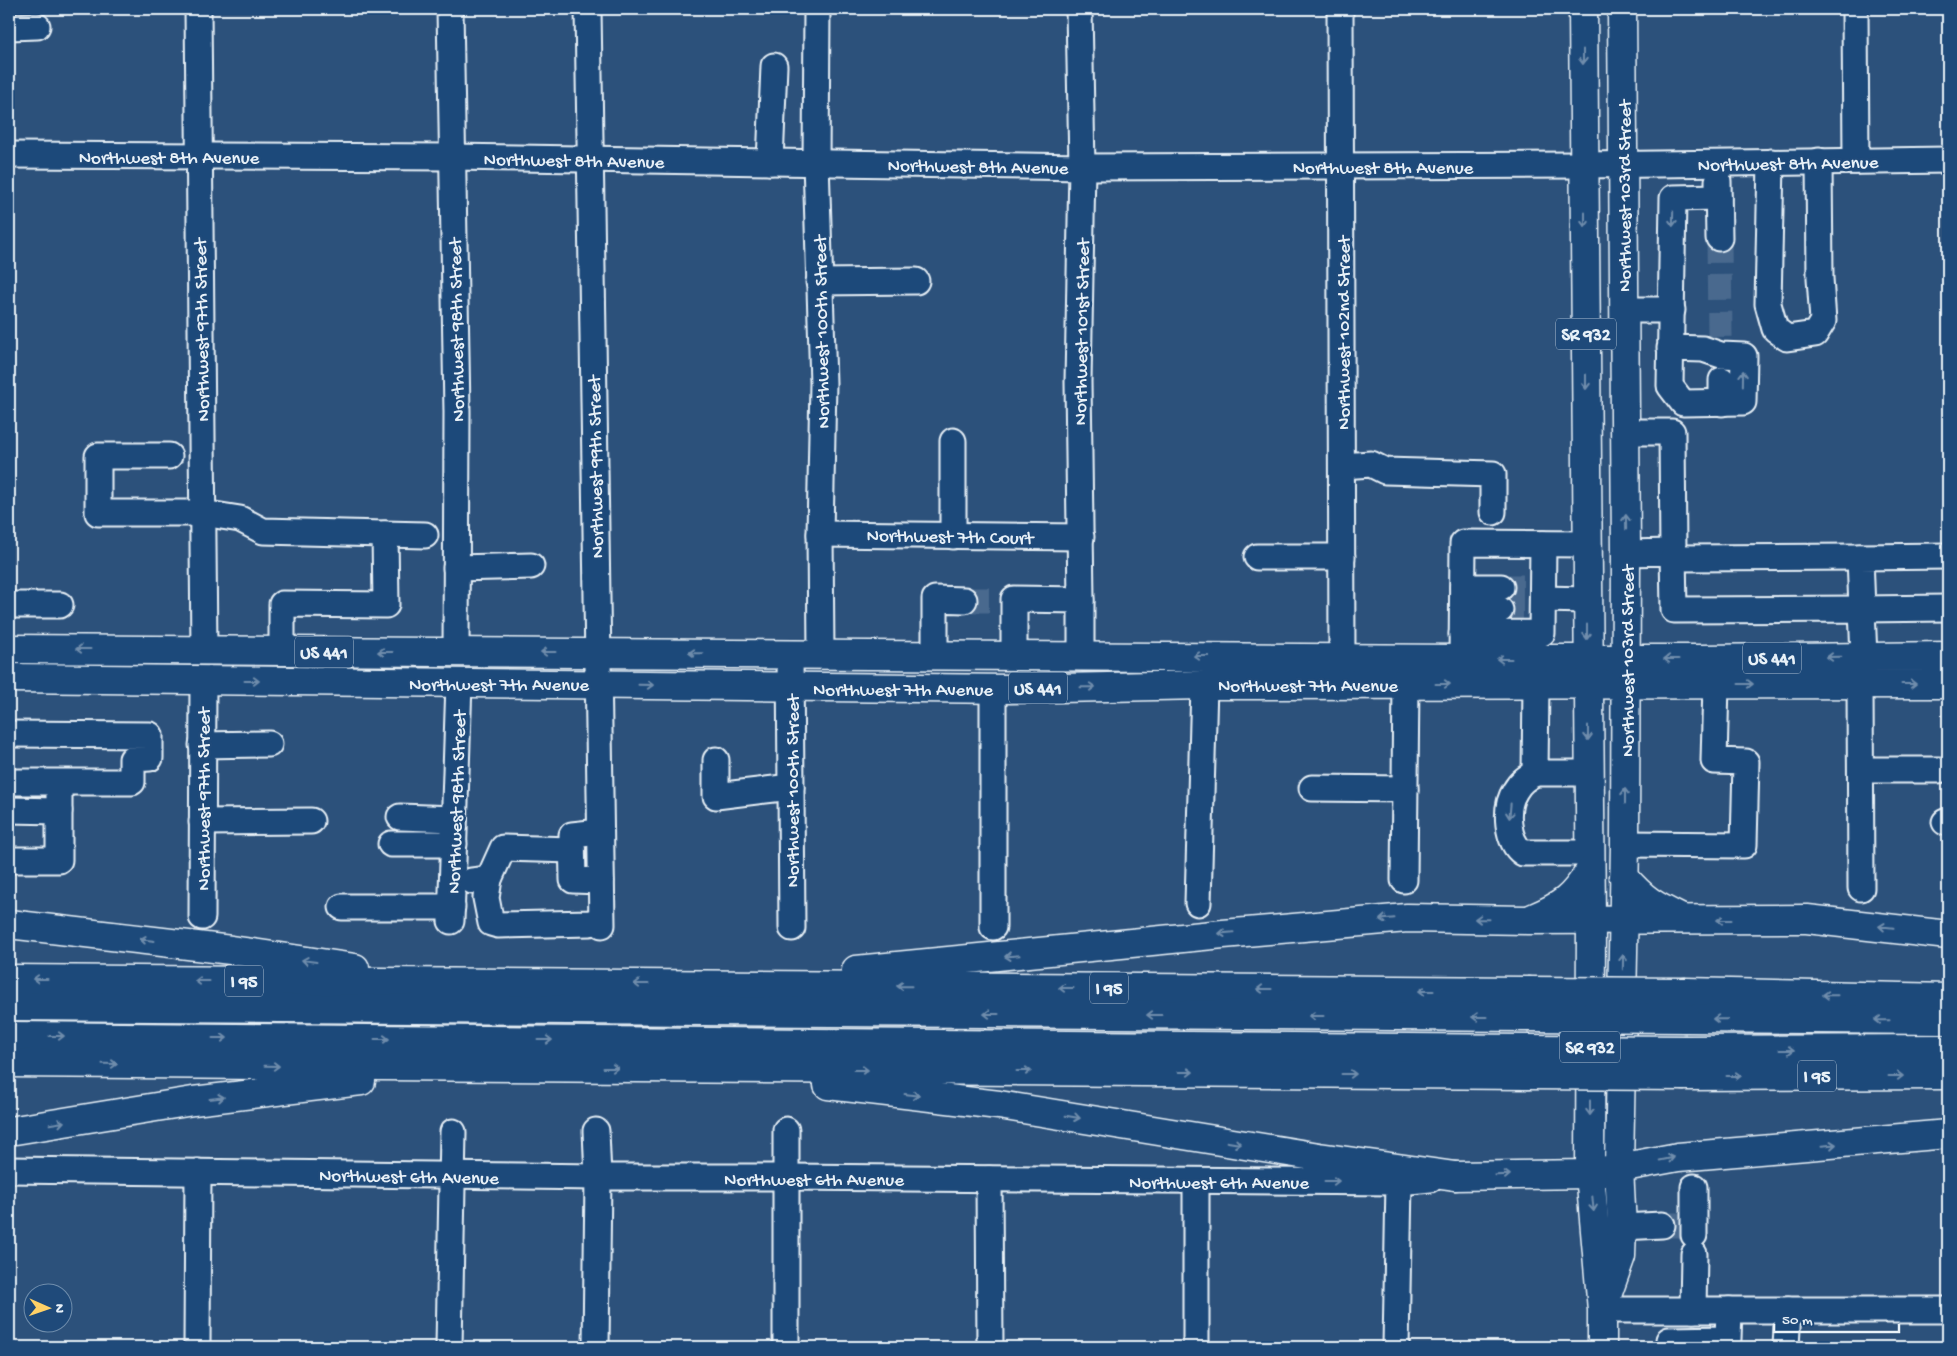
<svg xmlns="http://www.w3.org/2000/svg" width="1957" height="1356" font-family="'Gochi Hand',sans-serif">
<style>
.lines{fill:none;stroke-linecap:round;stroke-linejoin:round}
.minor-tunnel{stroke:#48698e;stroke-width:25;stroke-dasharray:25 12;stroke-linecap:butt}
.minor-casing{stroke:#e8f1f8;stroke-width:29}
.major-casing{stroke:#e8f1f8;stroke-width:31}
.highway-casing{stroke:#e8f1f8;stroke-width:31}
.minor{stroke:#1f4a7a;stroke-width:25}
.major{stroke:#1f4a7a;stroke-width:28}
.highway{stroke:#1f4a7a;stroke-width:28}
.highway-bridge-casing{stroke:#e8f1f8;stroke-width:31;stroke-linecap:butt}
.highway-bridge{stroke:#1f4a7a;stroke-width:28}
.oneway{stroke:#6f8dac}
.labels{text-anchor:middle;stroke-width:5;stroke-linejoin:round;paint-order:stroke}
.shield{fill:#1f4a7a;stroke:#acbfd2;stroke-width:1}
.shield-label{font-size:18px;font-weight:bold;fill:#e8f1f8}
.street-label{font-size:19px;fill:#e8f1f8;stroke:#1f4a7a}
</style>
<rect width="100%" height="100%" fill="#2c517b"/>
<filter id="ink" filterUnits="userSpaceOnUse"><feTurbulence type="fractalNoise" baseFrequency=".02" numOctaves="2"/><feDisplacementMap in="SourceGraphic" scale="10" xChannelSelector="R" yChannelSelector="G"/><feConvolveMatrix kernelMatrix="1 2 1 2 8 2 1 2 1" color-interpolation-filters="sRGB"/></filter>
<g filter="url(#ink)">
<g class="lines">
<g class="minor-tunnel">
<polyline points="1719,238 1720,337"/>
<polyline points="1501,587 1523,587"/>
<polyline points="964,600 993,600"/>
<polyline points="1500,610 1523,610"/>
<polyline points="1662,1225 1681,1225"/>
</g>
<defs>
<g id="minor">
<polyline points="198,9 204,650"/>
<polyline points="450,9 457,412 456,652"/>
<polyline points="588,9 602,925"/>
<polyline points="817,9 816,162 823,383 820,534 821,654"/>
<polyline points="1079,9 1082,167 1078,382 1081,600 1081,655"/>
<polyline points="1340,9 1342,657"/>
<polyline points="1855,9 1856,161"/>
<polyline points="9,27 37,26"/>
<polyline points="9,155 452,157 1082,167 1584,165 1948,160"/>
<polyline points="770,162 774,66"/>
<polyline points="1771,162 1768,304 1775,329 1787,338 1815,334 1823,321 1820,278 1819,161"/>
<polyline points="1718,181 1719,238"/>
<polyline points="819,282 916,281"/>
<polyline points="1624,310 1672,310"/>
<polyline points="1670,348 1703,349 1721,355 1744,356 1743,402 1683,403 1670,386 1673,198 1718,197"/>
<polyline points="1722,380 1722,403"/>
<polyline points="1625,432 1672,432 1673,552"/>
<polyline points="169,456 98,456 98,513 202,513 240,519 263,531 425,535"/>
<polyline points="1342,466 1371,464 1385,471 1493,474 1493,512"/>
<polyline points="820,534 1081,537"/>
<polyline points="953,536 953,441"/>
<polyline points="1626,553 1673,552 1674,610 1862,609 1864,657"/>
<polyline points="1948,556 1860,557 1862,609 1948,608"/>
<polyline points="1257,557 1342,557"/>
<polyline points="1673,558 1860,557"/>
<polyline points="456,568 531,566"/>
<polyline points="1463,587 1501,587"/>
<polyline points="1543,599 1587,600"/>
<polyline points="9,605 60,605"/>
<polyline points="1463,610 1500,610"/>
<polyline points="1462,634 1542,633 1543,544"/>
<polyline points="282,652 282,604 386,605 385,534"/>
<polyline points="790,654 792,928"/>
<polyline points="935,655 935,599 964,600"/>
<polyline points="1014,655 1014,599 1081,600"/>
<polyline points="1462,659 1463,543 1587,544"/>
<polyline points="1536,684 1535,773 1588,773"/>
<polyline points="1860,684 1861,888"/>
<polyline points="9,734 150,735 150,758 132,759 132,782 9,782"/>
<polyline points="202,745 269,744"/>
<polyline points="716,760 716,796 791,787"/>
<polyline points="1861,770 1939,770"/>
<path d="M1535,773c-9,5 -15,9 -20,18 -11,17 -8,51 8,62h67"/>
<polyline points="1312,788 1405,789"/>
<polyline points="9,810 59,811 59,794"/>
<polyline points="400,817 454,819"/>
<polyline points="202,822 311,821"/>
<polyline points="1945,822 1948,821"/>
<polyline points="600,832 572,835 573,880 601,881"/>
<polyline points="391,844 454,844"/>
<polyline points="1625,844 1744,845 1746,762 1714,761 1716,684"/>
<polyline points="9,860 59,860 59,811"/>
<polyline points="489,879 486,898 491,923 498,925 590,923 601,920"/>
<polyline points="1404,880 1406,684"/>
<polyline points="472,881 489,879 503,848 572,850"/>
<polyline points="1198,903 1204,685"/>
<polyline points="342,907 452,907"/>
<polyline points="202,917 203,681"/>
<polyline points="451,921 459,683"/>
<polyline points="993,927 993,689"/>
<polyline points="9,1170 598,1177 786,1177 1399,1182 1430,1179"/>
<polyline points="989,1179 990,1347"/>
<polyline points="1196,1181 1196,1347"/>
<polyline points="1622,1227 1662,1225"/>
<polyline points="1694,1235 1694,1187"/>
<polyline points="1602,1310 1948,1310"/>
<polyline points="1693,1310 1694,1254"/>
<polyline points="1669,1340 1728,1339 1729,1310"/>
<polyline points="197,1347 198,1172"/>
<polyline points="449,1347 453,1132"/>
<polyline points="596,1347 598,1177 596,1131"/>
<polyline points="786,1347 786,1130"/>
<polyline points="1396,1347 1399,1182"/>
<polyline points="1786,1347 1788,1310"/>
</g>
<g id="major">
<polyline points="1583,9 1591,920 1590,1174 1602,1310 1602,1347"/>
<polyline points="9,649 1462,659 1701,659 1948,656"/>
<polyline points="9,678 1011,689 1204,685 1948,684"/>
<polyline points="1455,1176 1590,1174 1608,1170"/>
<polyline points="1605,1301 1621,1256 1622,1227 1619,1168 1625,844 1626,553 1622,9"/>
</g>
<g id="highway">
<path d="M1624,877c20,23 29,28 56,41"/>
<path d="M1533,918c31,-13 39,-20 57,-47"/>
<polyline points="9,924 231,950 355,968"/>
<polyline points="856,970 1223,934 1407,918 1527,920 1807,919 1948,935"/>
<polyline points="9,979 1528,991"/>
<polyline points="1686,992 1948,998"/>
<polyline points="9,1006 1527,1017"/>
<polyline points="1686,1018 1948,1020"/>
<polyline points="9,1036 1527,1049"/>
<polyline points="1686,1050 1948,1049"/>
<polyline points="9,1063 1527,1075"/>
<polyline points="1685,1076 1948,1075"/>
<polyline points="828,1085 999,1105 1319,1157 1455,1176"/>
<polyline points="9,1131 193,1101 361,1081"/>
<polyline points="1619,1168 1678,1157 1948,1134"/>
</g>
</defs>
<use href="#minor" class="minor-casing"/>
<use href="#major" class="major-casing"/>
<use href="#highway" class="highway-casing"/>
<use href="#minor" class="minor"/>
<use href="#major" class="major"/>
<use href="#highway" class="highway"/>
<defs>
<g id="highway-bridge">
<polyline points="1528,991 1686,992"/>
<polyline points="1527,1017 1686,1018"/>
<polyline points="1527,1049 1686,1050"/>
<polyline points="1527,1075 1685,1076"/>
</g>
</defs>
<use href="#highway-bridge" class="highway-bridge-casing"/>
<use href="#highway-bridge" class="highway-bridge"/>
</g>
<defs><path id="oneway-shaft" d="M-6 0H5M1.5-3L5.5 0L1.5 3" fill="none" stroke-width="1.6" stroke-linecap="round" stroke-linejoin="round" transform="scale(1.25)"/></defs>
<g class="oneway">
<use href="#oneway-shaft" transform="translate(1583 57) rotate(90)"/>
<use href="#oneway-shaft" transform="translate(1673 219) rotate(91)"/>
<use href="#oneway-shaft" transform="translate(1585 220) rotate(90)"/>
<use href="#oneway-shaft" transform="translate(1743 378) rotate(-89)"/>
<use href="#oneway-shaft" transform="translate(1586 382) rotate(90)"/>
<use href="#oneway-shaft" transform="translate(1626 522) rotate(-91)"/>
<use href="#oneway-shaft" transform="translate(1587 632) rotate(90)"/>
<use href="#oneway-shaft" transform="translate(83 649) rotate(-180)"/>
<use href="#oneway-shaft" transform="translate(385 652) rotate(-180)"/>
<use href="#oneway-shaft" transform="translate(548 652) rotate(-180)"/>
<use href="#oneway-shaft" transform="translate(696 653) rotate(-179)"/>
<use href="#oneway-shaft" transform="translate(1201 656) rotate(-180)"/>
<use href="#oneway-shaft" transform="translate(1834 657) rotate(179)"/>
<use href="#oneway-shaft" transform="translate(1504 659) rotate(-180)"/>
<use href="#oneway-shaft" transform="translate(1671 659) rotate(180)"/>
<use href="#oneway-shaft" transform="translate(252 681)"/>
<use href="#oneway-shaft" transform="translate(1443 684)"/>
<use href="#oneway-shaft" transform="translate(1746 684)"/>
<use href="#oneway-shaft" transform="translate(1909 684)"/>
<use href="#oneway-shaft" transform="translate(646 685) rotate(1)"/>
<use href="#oneway-shaft" transform="translate(1088 687) rotate(-1)"/>
<use href="#oneway-shaft" transform="translate(1588 733) rotate(90)"/>
<use href="#oneway-shaft" transform="translate(1625 796) rotate(-90)"/>
<use href="#oneway-shaft" transform="translate(1510 811) rotate(95)"/>
<use href="#oneway-shaft" transform="translate(1387 919) rotate(175)"/>
<use href="#oneway-shaft" transform="translate(1482 919) rotate(-179)"/>
<use href="#oneway-shaft" transform="translate(1724 920) rotate(180)"/>
<use href="#oneway-shaft" transform="translate(1886 927) rotate(-174)"/>
<use href="#oneway-shaft" transform="translate(1226 933) rotate(175)"/>
<use href="#oneway-shaft" transform="translate(147 940) rotate(-173)"/>
<use href="#oneway-shaft" transform="translate(1012 956) rotate(175)"/>
<use href="#oneway-shaft" transform="translate(309 961) rotate(-172)"/>
<use href="#oneway-shaft" transform="translate(1623 962) rotate(-89)"/>
<use href="#oneway-shaft" transform="translate(40 979) rotate(-180)"/>
<use href="#oneway-shaft" transform="translate(202 981) rotate(-180)"/>
<use href="#oneway-shaft" transform="translate(641 984) rotate(-180)"/>
<use href="#oneway-shaft" transform="translate(904 986) rotate(-179)"/>
<use href="#oneway-shaft" transform="translate(1066 988) rotate(-180)"/>
<use href="#oneway-shaft" transform="translate(1264 989) rotate(-180)"/>
<use href="#oneway-shaft" transform="translate(1426 991) rotate(-180)"/>
<use href="#oneway-shaft" transform="translate(1830 995) rotate(-179)"/>
<use href="#oneway-shaft" transform="translate(991 1014) rotate(-180)"/>
<use href="#oneway-shaft" transform="translate(1154 1015) rotate(-180)"/>
<use href="#oneway-shaft" transform="translate(1316 1016) rotate(-180)"/>
<use href="#oneway-shaft" transform="translate(1479 1017) rotate(-180)"/>
<use href="#oneway-shaft" transform="translate(1720 1019) rotate(-179)"/>
<use href="#oneway-shaft" transform="translate(1882 1020) rotate(-179)"/>
<use href="#oneway-shaft" transform="translate(57 1036)"/>
<use href="#oneway-shaft" transform="translate(220 1038)"/>
<use href="#oneway-shaft" transform="translate(382 1039)"/>
<use href="#oneway-shaft" transform="translate(545 1040)"/>
<use href="#oneway-shaft" transform="translate(1787 1050)"/>
<use href="#oneway-shaft" transform="translate(110 1064) rotate(1)"/>
<use href="#oneway-shaft" transform="translate(272 1066) rotate(1)"/>
<use href="#oneway-shaft" transform="translate(611 1068)"/>
<use href="#oneway-shaft" transform="translate(861 1070)"/>
<use href="#oneway-shaft" transform="translate(1024 1071)"/>
<use href="#oneway-shaft" transform="translate(1186 1072)"/>
<use href="#oneway-shaft" transform="translate(1349 1074)"/>
<use href="#oneway-shaft" transform="translate(1734 1076)"/>
<use href="#oneway-shaft" transform="translate(1896 1076)"/>
<use href="#oneway-shaft" transform="translate(912 1095) rotate(7)"/>
<use href="#oneway-shaft" transform="translate(217 1098) rotate(-7)"/>
<use href="#oneway-shaft" transform="translate(1590 1108) rotate(90)"/>
<use href="#oneway-shaft" transform="translate(1073 1117) rotate(9)"/>
<use href="#oneway-shaft" transform="translate(57 1123) rotate(-10)"/>
<use href="#oneway-shaft" transform="translate(1234 1143) rotate(9)"/>
<use href="#oneway-shaft" transform="translate(1829 1145) rotate(-5)"/>
<use href="#oneway-shaft" transform="translate(1667 1159) rotate(-11)"/>
<use href="#oneway-shaft" transform="translate(1503 1175) rotate(-2)"/>
<use href="#oneway-shaft" transform="translate(1332 1181)"/>
<use href="#oneway-shaft" transform="translate(1593 1204) rotate(85)"/>
</g>
</g>
<g class="labels">
<g class="shield">
<rect x="1556" y="318.5" width="60" height="31" rx="4"/>
<rect x="295" y="636.5" width="58" height="31" rx="4"/>
<rect x="1743" y="642.5" width="58" height="31" rx="4"/>
<rect x="1009" y="672.5" width="58" height="31" rx="4"/>
<rect x="225" y="965.5" width="38" height="31" rx="4"/>
<rect x="1090" y="972.5" width="38" height="31" rx="4"/>
<rect x="1560" y="1031.5" width="60" height="31" rx="4"/>
<rect x="1798" y="1060.5" width="38" height="31" rx="4"/>
</g>
<g class="shield-label">
<text x="1586" y="340">SR 932</text>
<text x="324" y="658">US 441</text>
<text x="1772" y="664">US 441</text>
<text x="1038" y="694">US 441</text>
<text x="244" y="987">I 95</text>
<text x="1109" y="994">I 95</text>
<text x="1590" y="1053">SR 932</text>
<text x="1817" y="1082">I 95</text>
</g>
<g class="street-label">
<text x="169" y="163">Northwest 8th Avenue</text>
<text transform="translate(574 159) rotate(1)" y="7">Northwest 8th Avenue</text>
<text transform="translate(1788 162) rotate(-1)" y="7">Northwest 8th Avenue</text>
<text transform="translate(978 165) rotate(1)" y="7">Northwest 8th Avenue</text>
<text x="1383" y="173">Northwest 8th Avenue</text>
<text transform="translate(1623 196) rotate(-90)" y="7">Northwest 103rd Street</text>
<text transform="translate(200 330) rotate(-91)" y="7">Northwest 97th Street</text>
<text transform="translate(455 330) rotate(-91)" y="7">Northwest 98th Street</text>
<text transform="translate(820 332) rotate(-91)" y="7">Northwest 100th Street</text>
<text transform="translate(1080 332) rotate(-89)" y="7">Northwest 101st Street</text>
<text transform="translate(1342 333) rotate(-90)" y="7">Northwest 102nd Street</text>
<text transform="translate(594 467) rotate(-91)" y="7">Northwest 99th Street</text>
<text transform="translate(950 535) rotate(1)" y="7">Northwest 7th Court</text>
<text transform="translate(1626 661) rotate(-90)" y="7">Northwest 103rd Street</text>
<text x="499" y="690">Northwest 7th Avenue</text>
<text x="1308" y="691">Northwest 7th Avenue</text>
<text x="903" y="695">Northwest 7th Avenue</text>
<text transform="translate(791 791) rotate(-90)" y="7">Northwest 100th Street</text>
<text transform="translate(202 799) rotate(-90)" y="7">Northwest 97th Street</text>
<text transform="translate(455 802) rotate(-88)" y="7">Northwest 98th Street</text>
<text transform="translate(409 1175) rotate(1)" y="7">Northwest 6th Avenue</text>
<text x="814" y="1185">Northwest 6th Avenue</text>
<text x="1219" y="1188">Northwest 6th Avenue</text>
</g>
</g>
<rect width="1957" height="1356" fill="none" stroke="#1f4a7a" stroke-width="30"/>
<rect x="15" y="15" width="1927" height="1326" fill="none" stroke="#e8f1f8" stroke-width="2" filter="url(#ink)"/>
<g transform="translate(48 1308) rotate(92)"><circle r="24" fill="#1f4a7a" stroke="#6f8dac"/>
<path d="M0-4L9 19L0 12L-9 19Z" fill="#ffd166"/>
<text y="-8" font-size="14" font-weight="bold" text-anchor="middle" fill="#e8f1f8">N</text>
</g>
<path d="M1774 1324v8h125v-8" fill="none" stroke="#e8f1f8" stroke-width="2.5"/>
<text x="1782" y="1324" font-size="15" fill="#e8f1f8" stroke="#1f4a7a" stroke-width="4" paint-order="stroke">50 m</text>
</svg>
